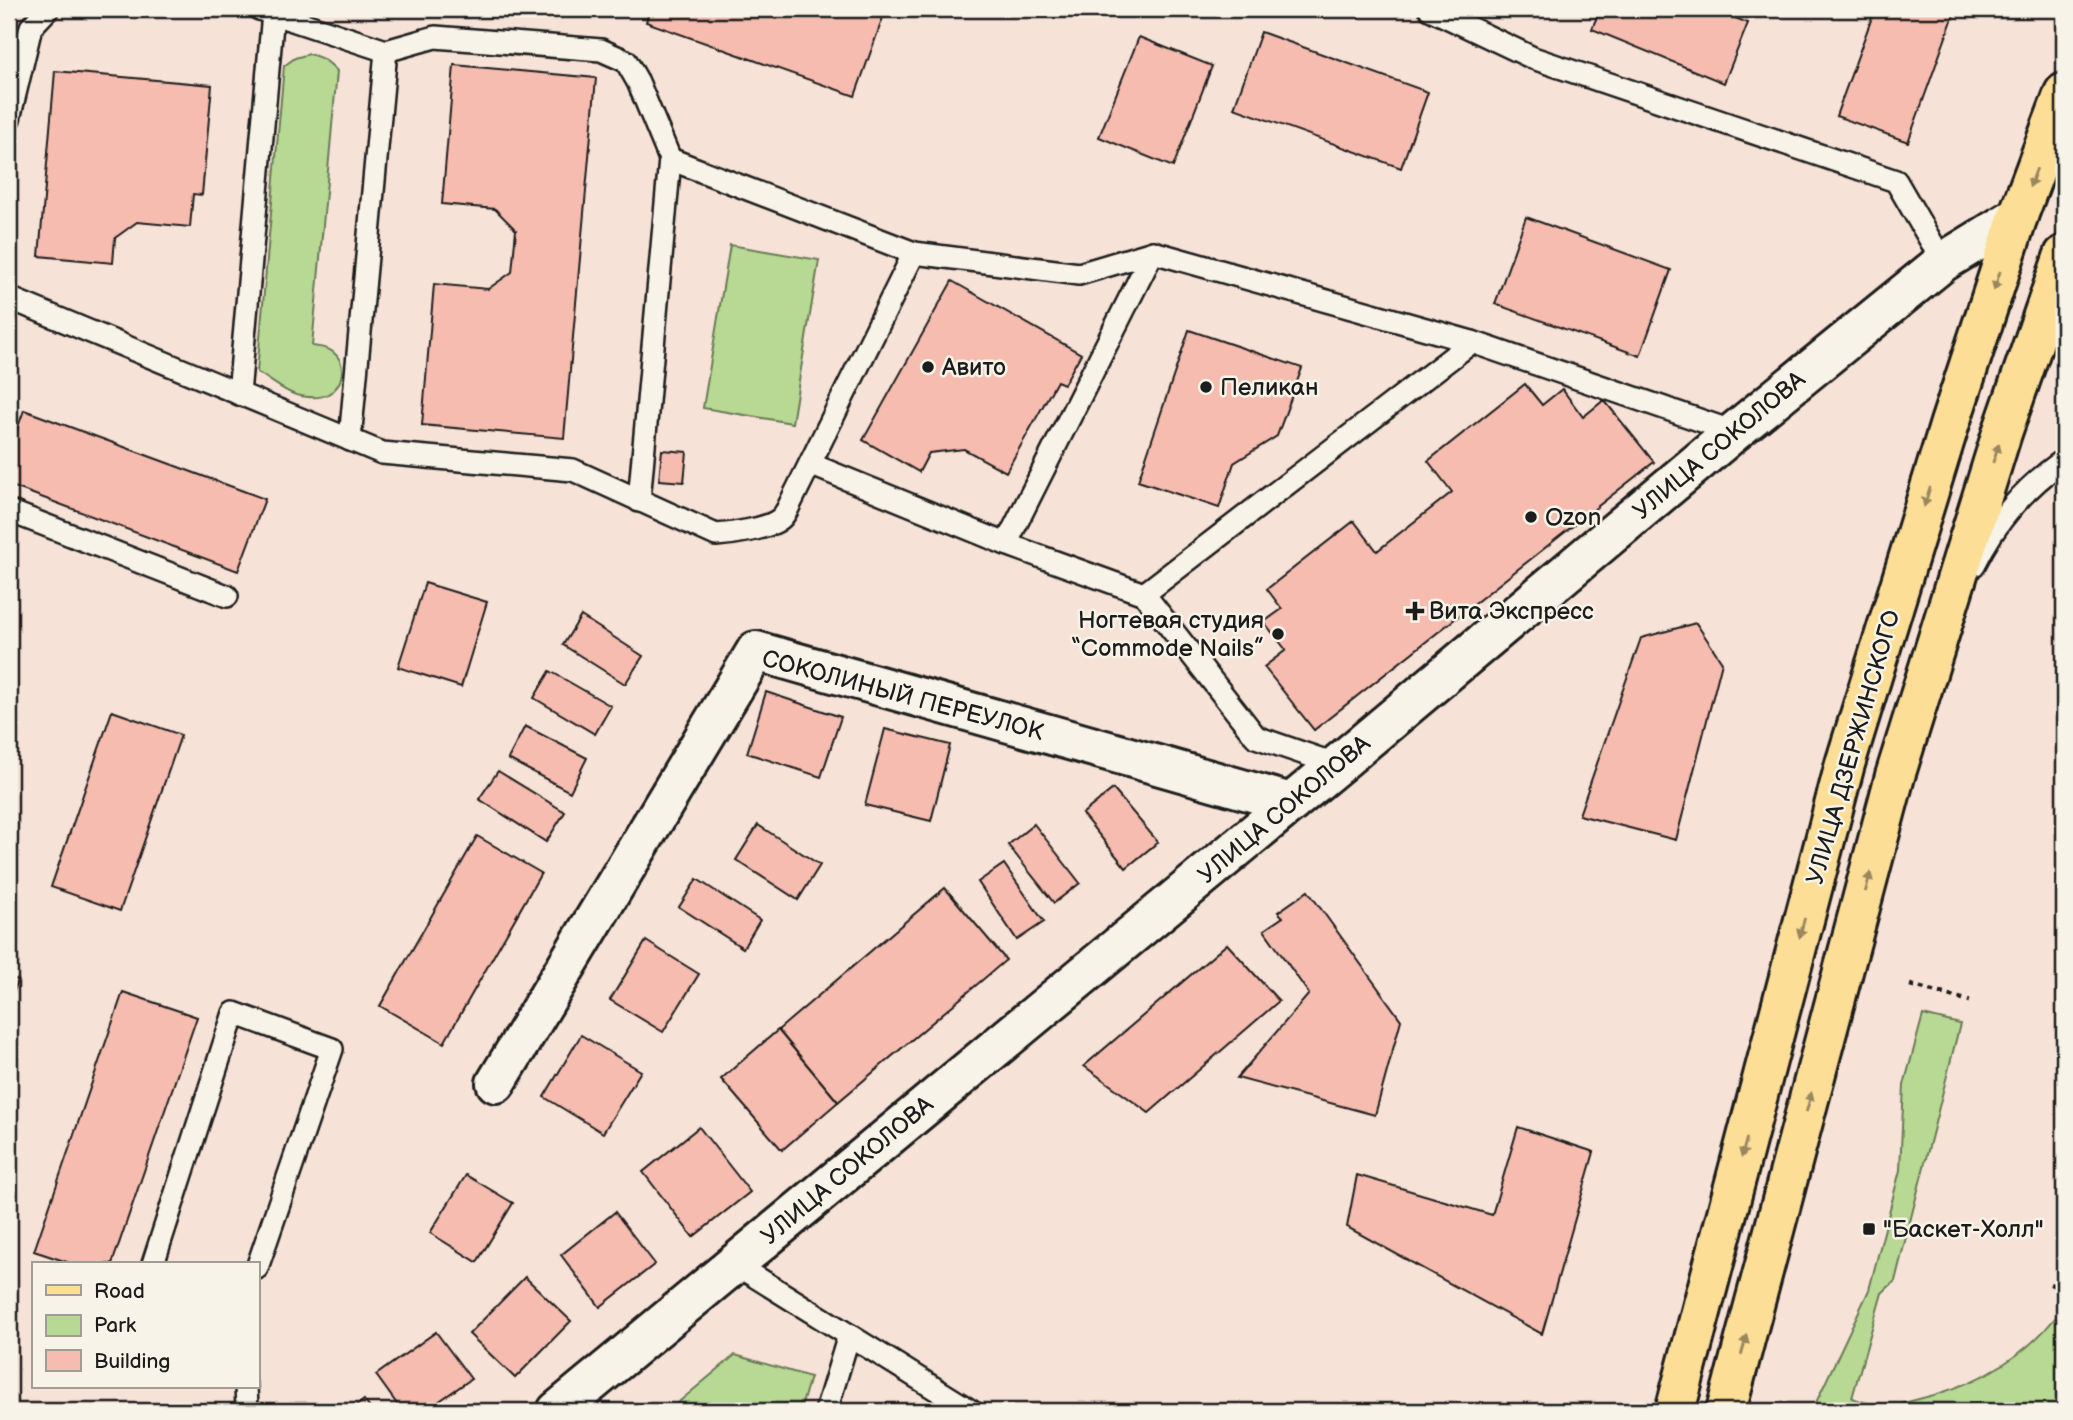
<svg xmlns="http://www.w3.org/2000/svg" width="2073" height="1420" font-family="'Balsamiq Sans',sans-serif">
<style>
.green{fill:#b7d993;stroke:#6a7a58;stroke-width:2}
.building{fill:#f6bcaf;stroke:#1c1c1c;stroke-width:2}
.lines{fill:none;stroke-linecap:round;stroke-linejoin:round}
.lane-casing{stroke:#1c1c1c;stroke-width:26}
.street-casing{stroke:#1c1c1c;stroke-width:44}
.primary-casing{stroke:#1c1c1c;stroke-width:44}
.path{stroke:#1c1c1c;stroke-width:4.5;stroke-dasharray:5 5;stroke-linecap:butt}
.lane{stroke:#f7f3e8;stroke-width:21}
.street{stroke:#f7f3e8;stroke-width:38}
.primary{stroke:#fdde96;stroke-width:38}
.oneway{fill:#98875f}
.poi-dot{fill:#1c1c1c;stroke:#f7f3e8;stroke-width:2.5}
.labels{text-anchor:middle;stroke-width:5;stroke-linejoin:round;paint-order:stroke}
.poi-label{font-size:24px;fill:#1c1c1c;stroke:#f7f3e8;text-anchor:start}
.street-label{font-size:24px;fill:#1c1c1c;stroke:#f7f3e8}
</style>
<rect width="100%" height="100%" fill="#f7e2d7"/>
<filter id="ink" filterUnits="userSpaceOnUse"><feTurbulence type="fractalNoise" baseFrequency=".0143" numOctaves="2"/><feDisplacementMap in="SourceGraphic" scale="14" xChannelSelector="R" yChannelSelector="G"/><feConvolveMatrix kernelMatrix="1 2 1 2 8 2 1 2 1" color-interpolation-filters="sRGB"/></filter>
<g filter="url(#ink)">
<g class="green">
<path d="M309,54c12,3 19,7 28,17l-25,275c7,1 15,1 21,6 14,11 11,34 -5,42 -8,5 -23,3 -32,1 -13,-4 -27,-16 -39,-23l27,-306 11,-8z"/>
<polygon points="730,245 819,260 792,423 703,408"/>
<path d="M1923,1015l37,9 -65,257 -13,12 -30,105c10,3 26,10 37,9 8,-1 18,-5 26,-7 59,-14 114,-43 149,-94v105h-252l57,-121 31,-120 4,-85z"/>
<polygon points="735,1355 810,1377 800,1411 668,1411"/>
</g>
<g class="building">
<polygon points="650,9 886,9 855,96 646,22"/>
<polygon points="1600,9 1713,9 1748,23 1724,83 1592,29"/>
<polygon points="1875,9 1956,9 1908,142 1836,116"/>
<polygon points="1261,32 1428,92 1401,168 1234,108"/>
<polygon points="1139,37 1212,66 1173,167 1099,137"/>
<polygon points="454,65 596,78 564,438 422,425 434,284 488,289 512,272 516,230 495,209 442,204"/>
<polygon points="55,71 212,85 202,195 193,194 190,227 137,222 115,238 113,263 39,256"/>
<polygon points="1526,217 1671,270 1640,356 1495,304"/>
<polygon points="952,281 1081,354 1064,384 1057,381 1006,472 964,449 929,453 919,472 863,440"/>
<polygon points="1189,330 1302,368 1277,436 1234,463 1219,508 1138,481"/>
<polygon points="1525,384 1542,405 1562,389 1583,417 1604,400 1654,462 1314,730 1264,667 1286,650 1264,622 1282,609 1267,589 1354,521 1377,551 1452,492 1428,461"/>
<polygon points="24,410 265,499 238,571 9,485 9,452"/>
<polygon points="662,450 687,452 684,482 659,480"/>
<polygon points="425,583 487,602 461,687 398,667"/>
<polygon points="581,616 643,656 625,684 563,645"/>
<polygon points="1696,623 1722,662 1676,840 1579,815 1641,638"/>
<polygon points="550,671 611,706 595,734 534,698"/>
<polygon points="766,692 841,717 821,777 747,753"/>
<polygon points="112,711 181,735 120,911 51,887"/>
<polygon points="525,726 587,758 570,792 508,759"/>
<polygon points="885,729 950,745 931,821 865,805"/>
<polygon points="498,771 565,812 546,842 479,799"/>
<polygon points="1113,789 1158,842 1126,868 1082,814"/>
<polygon points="1034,824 1080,883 1054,903 1008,845"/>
<polygon points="758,825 820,865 798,900 736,860"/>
<polygon points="477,836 541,873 444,1043 380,1006"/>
<polygon points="1004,864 1044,922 1017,940 978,882"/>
<polygon points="697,879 760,920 743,948 679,907"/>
<polygon points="945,888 1006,960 838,1102 778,1030"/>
<polygon points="1308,891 1401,1020 1375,1115 1237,1078 1309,994 1264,930 1283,917 1278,912"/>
<polygon points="646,941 699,974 663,1032 610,1000"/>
<polygon points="1227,944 1279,1001 1149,1113 1084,1066"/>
<polygon points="9,977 18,980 9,1005"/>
<polygon points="123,992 197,1017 112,1264 73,1264 34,1251"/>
<polygon points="778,1030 838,1102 782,1150 721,1079"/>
<polygon points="581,1035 641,1071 603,1133 544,1097"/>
<polygon points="699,1127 750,1192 693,1237 643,1172"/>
<polygon points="1518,1127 1594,1152 1542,1334 1347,1227 1357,1175 1492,1215"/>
<polygon points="466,1175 513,1203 477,1262 430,1233"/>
<polygon points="615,1212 655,1264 600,1307 561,1255"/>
<polygon points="525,1277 571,1321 515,1378 469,1334"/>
<polygon points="436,1332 471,1379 425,1411 402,1411 376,1375"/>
<polygon points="364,1400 372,1411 350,1411"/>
</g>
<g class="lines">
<defs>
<g id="lane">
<polyline points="259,9 386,51 435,37 601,50 626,61 638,82 670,159 914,253"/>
<polyline points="1430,9 1533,58 1896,181 1943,262"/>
<polyline points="9,119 31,27 48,9"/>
<path d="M9,298l373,155 191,17 143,65c15,-1 52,-6 64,-16 3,-2 5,-6 7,-9l127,-257 165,21 74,-22 319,90"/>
<polyline points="239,394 273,13"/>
<polyline points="350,440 386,51"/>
<polyline points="810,464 1006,544 1144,594"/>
<polyline points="639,501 670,159"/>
<polyline points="9,511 227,596"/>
<polyline points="1006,544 1153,252"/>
<path d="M1974,565c22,-44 50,-77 90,-105"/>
<polyline points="1337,765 1256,737 1144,594 1472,342 1734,432"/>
<polyline points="153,1264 234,1013 332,1049 257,1268"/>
<polyline points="735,1264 971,1411"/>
<polyline points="244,1411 247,1407 246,1387"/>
<polyline points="826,1411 849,1335"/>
</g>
<g id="street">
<polyline points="496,1083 756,651 1291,803"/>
<polyline points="557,1411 1337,765 1734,432 1943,262 2018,216"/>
</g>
<g id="primary">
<polyline points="1675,1411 1845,764 1950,423 2018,216 2064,93"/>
<polyline points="1726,1411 1895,776 2002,433 2064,255"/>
</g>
</defs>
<use href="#lane" class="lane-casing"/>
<use href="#street" class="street-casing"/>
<use href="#primary" class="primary-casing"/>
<g class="path">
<polyline points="1910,985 1970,1001"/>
<polyline points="2050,1284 2064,1289"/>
</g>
<use href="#lane" class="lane"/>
<use href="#street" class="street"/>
<use href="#primary" class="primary"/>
</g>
<defs><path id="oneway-solid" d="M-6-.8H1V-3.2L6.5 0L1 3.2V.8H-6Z" transform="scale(1.75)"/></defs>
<g class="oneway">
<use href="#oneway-solid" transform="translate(2033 178) rotate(111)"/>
<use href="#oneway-solid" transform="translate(1997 281) rotate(108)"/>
<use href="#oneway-solid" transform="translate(1996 453) rotate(-72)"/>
<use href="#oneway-solid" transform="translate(1927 497) rotate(107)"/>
<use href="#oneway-solid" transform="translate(1868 882) rotate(-75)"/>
<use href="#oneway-solid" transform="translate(1802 928) rotate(105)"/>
<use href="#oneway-solid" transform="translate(1809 1102) rotate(-75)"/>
<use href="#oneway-solid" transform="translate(1744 1148) rotate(105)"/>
<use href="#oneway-solid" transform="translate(1744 1345) rotate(-75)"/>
</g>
</g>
<g class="poi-dot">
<circle cx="928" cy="367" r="7"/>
<circle cx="1206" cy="387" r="7"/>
<circle cx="1531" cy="517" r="7"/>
<path d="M1411.5 600.5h7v7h7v7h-7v7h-7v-7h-7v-7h7z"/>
<circle cx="1278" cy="634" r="7"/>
<rect x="1862" y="1222" width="14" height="14" rx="3.5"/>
</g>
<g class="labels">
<g class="poi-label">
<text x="942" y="375">Авито</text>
<text x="1220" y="395">Пеликан</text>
<text x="1545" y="525">Ozon</text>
<text x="1429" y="619">Вита Экспресс</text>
<text x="1264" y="628" text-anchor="end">Ногтевая студия<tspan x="1264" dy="28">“Commode Nails”</tspan></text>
<text x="1883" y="1237">"Баскет-Холл"</text>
</g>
<g class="street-label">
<text transform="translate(1719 445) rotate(-40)" y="8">УЛИЦА СОКОЛОВА</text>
<text transform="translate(903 695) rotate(15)" y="8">СОКОЛИНЫЙ ПЕРЕУЛОК</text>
<text transform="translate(1853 747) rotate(-74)" y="8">УЛИЦА ДЗЕРЖИНСКОГО</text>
<text transform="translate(1284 809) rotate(-40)" y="8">УЛИЦА СОКОЛОВА</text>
<text transform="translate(847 1170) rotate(-40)" y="8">УЛИЦА СОКОЛОВА</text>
</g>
</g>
<rect width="2073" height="1420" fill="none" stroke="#f7f3e8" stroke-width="35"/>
<rect x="18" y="18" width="2038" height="1385" fill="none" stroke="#1c1c1c" stroke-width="2.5" filter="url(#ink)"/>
<rect x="32" y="1262" width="228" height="126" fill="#f7f3e8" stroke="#9f9d96" stroke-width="2"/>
<rect x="46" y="1285" width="35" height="10" fill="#fdde96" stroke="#9f9d96" stroke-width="2"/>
<text x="94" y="1298" font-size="21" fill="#1c1c1c">Road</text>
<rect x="46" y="1315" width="35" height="21" fill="#b7d993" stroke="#9f9d96" stroke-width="2"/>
<text x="94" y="1332" font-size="21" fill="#1c1c1c">Park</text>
<rect x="46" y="1350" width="35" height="21" fill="#f6bcaf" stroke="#9f9d96" stroke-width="2"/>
<text x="94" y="1368" font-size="21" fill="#1c1c1c">Building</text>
</svg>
